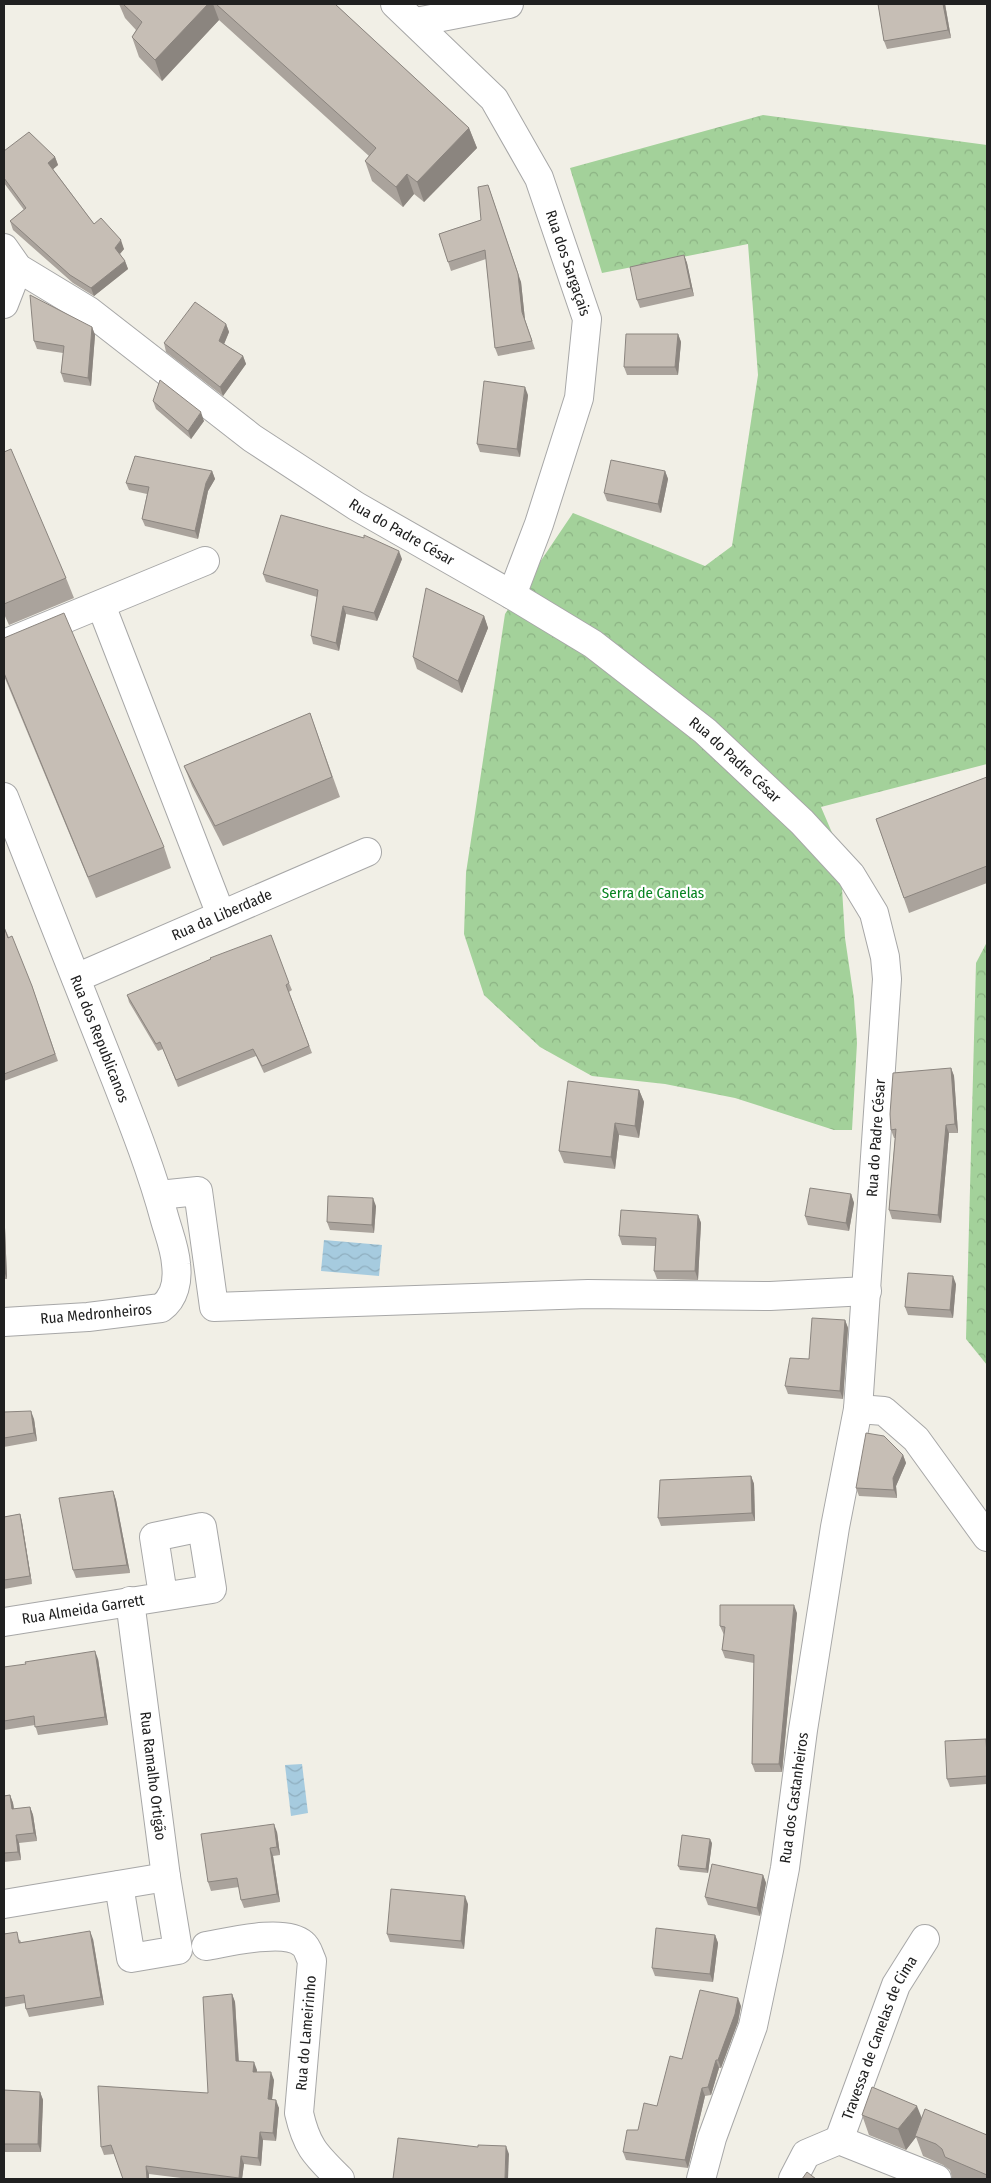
<svg xmlns="http://www.w3.org/2000/svg" width="991" height="2183" font-family="'Fira Sans Condensed',sans-serif">
<style>
.forest{fill:url(#forest-crowns)}
.water{fill:url(#water-waves)}
.lines{fill:none;stroke-linecap:round;stroke-linejoin:round}
.minor-casing{stroke:#a7a7a7;stroke-width:30}
.minor{stroke:#fff;stroke-width:28}
.wall{fill:#aaa39c}
.shaded-wall{fill:#8b857f}
.building{fill:#c6beb5;stroke:#8b857f}
.labels{text-anchor:middle;stroke-width:4.5;stroke-linejoin:round;paint-order:stroke}
.street-label{font-size:15px;fill:#202020;stroke:#fff}
.park-label{font-size:15px;fill:#088422;stroke:#fff}
</style>
<defs>
<pattern id="forest-crowns" width="20" height="18" patternUnits="userSpaceOnUse" patternTransform="scale(1.25)"><rect width="20" height="18" fill="#a3d19a"/><path d="M2 6a3 3 0 1 1 6 0M12 15a3 3 0 1 1 6 0" fill="none" stroke="#8cb384"/></pattern>
<pattern id="water-waves" width="16" height="10" patternUnits="userSpaceOnUse" patternTransform="scale(1.25)"><rect width="16" height="10" fill="#a6cbdf"/><path d="M0 5q4-4 8 0t8 0" fill="none" stroke="#8faebf"/></pattern>
</defs>
<rect width="100%" height="100%" fill="#f1efe6"/>
<g class="forest">
<polygon points="763,115 987,145 987,764 821,807 836,842 842,888 845,938 854,999 857,1043 852,1130 834,1130 735,1098 665,1084 592,1076 540,1047 484,995 464,934 466,873 505,614 573,513 705,566 732,546 758,375 748,244 602,273 570,168"/>
<polygon points="987,942 987,1365 966,1339 976,963"/>
</g>
<g class="water">
<polygon points="324,1240 382,1245 379,1276 321,1271"/>
<polygon points="302,1764 308,1813 291,1816 285,1765"/>
</g>
<g class="lines">
<defs>
<g id="minor">
<path id="s1" d="M395,4l99,95 45,79 48,141 -8,79 -40,126 -27,71"/>
<polyline points="416,22 509,4"/>
<path id="s2" d="M4,248l14,20 71,43 163,127 104,68 156,89 81,49 112,87 97,91 49,53 23,38 11,44 2,22 -29,430 -23,118 -32,203 -18,138 -16,82 -16,76 -41,112 -11,41"/>
<polyline points="4,304 18,268"/>
<polyline points="101,605 221,915"/>
<polyline points="4,644 205,561"/>
<path id="s3" d="M4,797c37,95 75,189 112,283 18,46 36,92 49,140 4,14 10,29 11,44 2,16 -1,34 -15,44l-73,9 -84,5"/>
<path id="s4" d="M76,978l291,-126"/>
<polyline points="159,1195 198,1191 214,1307 588,1294 770,1296 867,1291"/>
<polyline points="858,1409 884,1411 916,1439 987,1537"/>
<path id="s5" d="M4,1622l208,-33 -10,-62 -48,10 9,58"/>
<polyline points="119,1885 131,1958 178,1950 166,1877 130,1601"/>
<polyline points="4,1904 166,1877"/>
<path d="M206,1946c23,-4 79,-18 97,-2 5,4 6,11 9,17l-13,152c8,35 17,42 41,66"/>
<path id="s6" d="M839,2140l57,-155 29,-46"/>
<polyline points="793,2179 806,2154 839,2140 937,2179"/>
</g>
</defs>
<use href="#minor" class="minor-casing"/>
<use href="#minor" class="minor"/>
</g>
<g class="wall">
<polygon points="119,4 335,4 469,128 477,148 424,202 414,194 403,207 372,181 365,161 369,156 219,20 162,81 139,57 132,37 136,30 125,18"/>
<polygon points="878,4 945,4 951,38 887,49 884,41"/>
<polygon points="4,151 55,157 58,165 53,169 94,224 124,249 120,254 125,261 128,269 94,296 73,283 13,230 10,221 24,210 4,183"/>
<polygon points="481,220 521,282 525,320 535,349 498,356 495,348 486,259 451,271 439,234"/>
<polygon points="684,255 687,263 694,296 640,308 637,300"/>
<polygon points="226,324 229,332 224,344 243,356 246,364 223,396 166,352 164,343"/>
<polygon points="92,327 95,335 91,386 64,382 61,373 63,353 37,349 34,341"/>
<polygon points="678,334 681,342 678,375 627,375 624,367"/>
<polygon points="528,395 520,457 480,452 477,444"/>
<polygon points="153,401 204,421 191,439 156,409"/>
<polygon points="4,452 66,578 74,598 9,625 4,614"/>
<polygon points="212,471 215,479 208,491 198,539 145,526 142,519 147,494 129,490 126,483"/>
<polygon points="665,471 668,479 661,513 607,501 604,493"/>
<polygon points="402,559 377,621 346,614 339,651 313,644 311,636 317,597 266,582 263,574"/>
<polygon points="484,616 488,628 462,693 417,669 413,657"/>
<polygon points="4,638 164,847 171,868 96,898 4,676"/>
<polygon points="310,713 340,797 223,846 192,786 184,766"/>
<polygon points="987,777 987,883 909,913 876,819"/>
<polygon points="4,927 32,986 58,1061 4,1081"/>
<polygon points="289,983 292,990 289,992 312,1053 264,1073 256,1056 178,1087 163,1049 158,1051 129,1002 127,995"/>
<polygon points="951,1068 954,1076 958,1133 949,1133 941,1223 892,1219 889,1210 895,1138 894,1138 891,1130"/>
<polygon points="639,1090 644,1102 639,1138 619,1135 615,1169 564,1163 559,1151"/>
<polygon points="851,1194 854,1203 849,1231 808,1225 805,1216"/>
<polygon points="4,1200 4,1202 7,1279 4,1279"/>
<polygon points="376,1206 374,1233 330,1230 327,1222"/>
<polygon points="698,1215 701,1223 698,1280 657,1279 654,1271 655,1246 622,1245 619,1236"/>
<polygon points="956,1284 953,1318 908,1315 905,1307"/>
<polygon points="845,1320 848,1328 843,1399 788,1394 785,1386 809,1359"/>
<polygon points="4,1412 34,1419 37,1441 4,1447"/>
<polygon points="903,1455 906,1463 896,1486 897,1498 859,1496 856,1488"/>
<polygon points="751,1476 754,1484 755,1521 661,1526 658,1518"/>
<polygon points="113,1491 116,1500 130,1573 76,1578 73,1570"/>
<polygon points="20,1514 22,1522 32,1584 4,1589 4,1517"/>
<polygon points="797,1613 782,1772 755,1772 752,1764 754,1663 725,1658 722,1650 724,1635 720,1626"/>
<polygon points="98,1659 108,1725 38,1735 35,1725 4,1730 4,1667"/>
<polygon points="986,1739 987,1743 987,1784 950,1787 947,1779"/>
<polygon points="10,1795 13,1803 14,1809 30,1807 33,1815 37,1841 19,1843 21,1860 4,1862 4,1796"/>
<polygon points="277,1832 280,1855 273,1856 280,1902 244,1908 241,1900 239,1887 211,1891 208,1882"/>
<polygon points="712,1843 708,1873 680,1870 678,1866"/>
<polygon points="763,1875 766,1883 760,1916 708,1905 705,1897"/>
<polygon points="468,1904 464,1949 390,1942 387,1934"/>
<polygon points="4,1934 20,1940 21,1942 93,1939 104,2005 29,2017 26,2009 25,2003 4,2007"/>
<polygon points="715,1935 718,1943 713,1982 655,1976 652,1968"/>
<polygon points="232,1994 235,2002 239,2061 257,2070 256,2072 274,2080 272,2100 279,2108 276,2141 263,2140 261,2166 244,2164 242,2179 189,2179 149,2174 149,2179 123,2179 114,2154 104,2155 101,2147 208,2093"/>
<polygon points="741,2006 738,2022 721,2068 719,2068 711,2095 705,2096 688,2168 626,2160 623,2152 657,2106 682,2059"/>
<polygon points="4,2090 40,2092 43,2100 41,2152 4,2152"/>
<polygon points="862,2115 922,2118 987,2135 987,2179 956,2179 952,2178 950,2170 943,2165 923,2156 916,2137 906,2150 869,2135"/>
</g>
<g class="shaded-wall">
<polygon points="208,4 213,4 219,20 162,81 155,60"/>
<polygon points="943,4 945,4 951,38 948,30"/>
<polygon points="469,128 477,148 424,202 417,182"/>
<polygon points="55,157 58,165 51,171 48,163"/>
<polygon points="407,174 414,194 403,207 396,187"/>
<polygon points="488,185 521,282 525,320 535,349 522,312"/>
<polygon points="121,240 124,249 118,256 115,248"/>
<polygon points="684,255 687,263 694,296 691,288"/>
<polygon points="125,261 128,269 94,296 91,288"/>
<polygon points="226,324 229,332 222,349 219,341"/>
<polygon points="92,327 95,335 91,386 88,378"/>
<polygon points="678,334 681,342 678,375 675,367"/>
<polygon points="243,356 246,364 223,396 220,387"/>
<polygon points="525,387 528,395 520,457 517,449"/>
<polygon points="201,412 204,421 191,439 188,431"/>
<polygon points="212,471 215,479 208,491 198,539 195,531 206,483"/>
<polygon points="665,471 668,479 661,513 658,504"/>
<polygon points="399,551 402,559 377,621 374,613"/>
<polygon points="343,606 346,614 339,651 336,643"/>
<polygon points="484,616 488,628 462,693 458,681"/>
<polygon points="951,1068 954,1076 958,1133 955,1124"/>
<polygon points="639,1090 644,1102 639,1138 635,1126"/>
<polygon points="615,1123 619,1135 615,1169 611,1157"/>
<polygon points="946,1125 949,1133 941,1223 938,1215"/>
<polygon points="851,1194 854,1203 849,1231 846,1223"/>
<polygon points="373,1198 376,1206 374,1233 372,1225"/>
<polygon points="4,1200 4,1202 7,1279 4,1271"/>
<polygon points="698,1215 701,1223 698,1280 695,1271"/>
<polygon points="953,1276 956,1284 953,1318 950,1310"/>
<polygon points="845,1320 848,1328 843,1399 840,1391"/>
<polygon points="31,1411 34,1419 37,1441 34,1433"/>
<polygon points="903,1455 906,1463 896,1486 897,1498 894,1490 893,1478"/>
<polygon points="751,1476 754,1484 755,1521 752,1513"/>
<polygon points="113,1491 116,1500 130,1573 127,1565"/>
<polygon points="20,1514 22,1522 32,1584 30,1576"/>
<polygon points="794,1605 797,1613 782,1772 779,1764"/>
<polygon points="95,1651 98,1659 108,1725 105,1717"/>
<polygon points="10,1795 13,1803 15,1817 12,1809"/>
<polygon points="30,1807 33,1815 37,1841 34,1833"/>
<polygon points="274,1824 277,1832 280,1855 277,1847"/>
<polygon points="16,1835 19,1843 21,1860 18,1852"/>
<polygon points="710,1839 712,1843 708,1873 706,1869"/>
<polygon points="270,1848 273,1856 280,1902 277,1894"/>
<polygon points="763,1875 766,1883 760,1916 757,1908"/>
<polygon points="465,1896 468,1904 464,1949 461,1941"/>
<polygon points="90,1931 93,1939 104,2005 101,1997"/>
<polygon points="715,1935 718,1943 713,1982 710,1974"/>
<polygon points="232,1994 235,2002 239,2069 236,2061"/>
<polygon points="738,1998 741,2006 738,2022 721,2068 718,2060"/>
<polygon points="716,2060 719,2068 711,2095 708,2087"/>
<polygon points="254,2062 257,2070 256,2080 253,2072"/>
<polygon points="271,2072 274,2080 271,2108 268,2099"/>
<polygon points="702,2088 705,2096 688,2168 685,2160"/>
<polygon points="40,2092 43,2100 41,2152 38,2144"/>
<polygon points="276,2100 279,2108 276,2141 273,2133"/>
<polygon points="917,2106 925,2126 915,2136 916,2137 906,2150 898,2129"/>
<polygon points="260,2132 263,2140 261,2166 258,2158"/>
<polygon points="506,2146 509,2154 508,2179 505,2179"/>
<polygon points="241,2156 244,2164 242,2179 239,2179 239,2178"/>
<polygon points="146,2166 149,2174 149,2179 147,2179"/>
</g>
<g class="building">
<polygon points="123,4 208,4 155,60 132,37 142,22"/>
<polygon points="216,4 335,4 469,128 417,182 407,174 396,187 365,161 376,148"/>
<polygon points="878,4 943,4 948,30 884,41"/>
<polygon points="29,132 55,157 48,163 94,224 101,218 121,240 115,248 125,261 91,288 70,275 10,221 26,208 4,178 4,151"/>
<polygon points="488,185 518,274 522,312 532,341 495,348 485,250 448,262 439,234 481,220 478,187"/>
<polygon points="684,255 691,288 637,300 630,267"/>
<polygon points="30,295 92,327 88,378 61,373 64,346 34,341"/>
<polygon points="195,302 226,324 219,341 243,356 220,387 164,343"/>
<polygon points="626,334 678,334 675,367 624,367"/>
<polygon points="160,380 201,412 188,431 153,401"/>
<polygon points="484,381 525,387 517,449 477,444"/>
<polygon points="11,449 66,578 4,604 4,452"/>
<polygon points="135,456 212,471 206,483 195,531 142,519 149,487 126,483"/>
<polygon points="611,460 665,471 658,504 604,493"/>
<polygon points="281,515 364,538 364,535 399,551 374,613 343,606 336,643 311,636 318,590 263,574"/>
<polygon points="426,588 484,616 458,681 413,657"/>
<polygon points="64,613 164,847 88,877 4,673 4,638"/>
<polygon points="310,713 332,777 215,826 184,766"/>
<polygon points="987,777 987,866 904,898 876,819"/>
<polygon points="4,927 8,938 12,936 32,986 55,1054 4,1074"/>
<polygon points="271,935 289,983 286,985 309,1046 262,1066 253,1049 176,1080 160,1042 156,1044 127,995 211,959 210,958"/>
<polygon points="951,1068 955,1124 946,1125 938,1215 889,1210 896,1129 891,1130 890,1114 893,1073"/>
<polygon points="568,1081 639,1090 635,1126 615,1123 611,1157 559,1151"/>
<polygon points="810,1188 851,1194 846,1223 805,1216"/>
<polygon points="328,1196 373,1198 372,1225 327,1222"/>
<polygon points="621,1210 698,1215 695,1271 654,1271 656,1238 619,1236"/>
<polygon points="908,1273 953,1276 950,1310 905,1307"/>
<polygon points="812,1318 845,1320 840,1391 785,1386 790,1358 809,1359"/>
<polygon points="31,1411 34,1433 4,1438 4,1412"/>
<polygon points="866,1433 884,1436 903,1455 893,1478 894,1490 856,1488"/>
<polygon points="751,1476 752,1513 658,1518 660,1480"/>
<polygon points="113,1491 127,1565 73,1570 59,1498"/>
<polygon points="20,1514 30,1576 4,1580 4,1517"/>
<polygon points="720,1605 794,1605 779,1764 752,1764 754,1655 722,1650 725,1627 720,1626"/>
<polygon points="95,1651 105,1717 35,1727 34,1716 4,1721 4,1667 26,1664 25,1662"/>
<polygon points="986,1739 987,1756 987,1776 947,1779 945,1741"/>
<polygon points="10,1795 12,1809 30,1807 34,1833 16,1835 18,1852 4,1853 4,1796"/>
<polygon points="274,1824 277,1847 270,1848 277,1894 241,1900 237,1878 208,1882 201,1834"/>
<polygon points="682,1835 710,1839 706,1869 678,1866"/>
<polygon points="712,1864 763,1875 757,1908 705,1897"/>
<polygon points="391,1889 465,1896 461,1941 387,1934"/>
<polygon points="656,1928 715,1935 710,1974 652,1968"/>
<polygon points="90,1931 101,1997 26,2009 24,1995 4,1998 4,1934 17,1932 19,1943"/>
<polygon points="700,1990 738,1998 735,2014 718,2060 716,2060 708,2087 702,2088 685,2160 623,2152 627,2130 638,2130 644,2103 657,2106 670,2056 682,2059"/>
<polygon points="232,1994 236,2061 254,2062 253,2072 271,2072 268,2099 276,2100 273,2133 260,2132 258,2158 241,2156 239,2178 146,2166 147,2179 123,2179 111,2145 101,2147 98,2086 208,2093 203,1997"/>
<polygon points="872,2087 917,2106 898,2129 862,2115"/>
<polygon points="4,2090 40,2092 38,2144 4,2144"/>
<polygon points="925,2109 987,2135 987,2175 945,2157 942,2149 936,2144 915,2136"/>
<polygon points="398,2138 478,2147 478,2145 506,2146 505,2179 393,2179"/>
<polygon points="807,2172 816,2179 802,2179"/>
</g>
<g class="labels">
<g class="street-label">
<text dy="5" stroke="none"><textPath href="#s1" startOffset="318">Rua dos Sargaçais</textPath></text>
<text dy="5" stroke="none"><textPath href="#s2" startOffset="491">Rua do Padre César</textPath></text>
<text dy="5" stroke="none"><textPath href="#s2" startOffset="896">Rua do Padre César</textPath></text>
<text dy="5" stroke="none"><textPath href="#s4" startOffset="159">Rua da Liberdade</textPath></text>
<text dy="5" stroke="none"><textPath href="#s3" startOffset="260">Rua dos Republicanos</textPath></text>
<text transform="translate(876 1138) rotate(-86)" y="5">Rua do Padre César</text>
<text transform="translate(96 1314) rotate(-5)" y="5">Rua Medronheiros</text>
<text dy="5" stroke="none"><textPath href="#s5" startOffset="80">Rua Almeida Garrett</textPath></text>
<text transform="translate(153 1776) rotate(83)" y="5">Rua Ramalho Ortigão</text>
<text transform="translate(794 1798) rotate(-82)" y="5">Rua dos Castanheiros</text>
<text transform="translate(306 2033) rotate(-85)" y="5">Rua do Lameirinho</text>
<text dy="5" stroke="none"><textPath href="#s6" startOffset="110">Travessa de Canelas de Cima</textPath></text>
</g>
<g class="park-label">
<text x="653" y="898">Serra de Canelas</text>
</g>
</g>
<rect width="991" height="2183" fill="none" stroke="#202020" stroke-width="10"/>
</svg>
